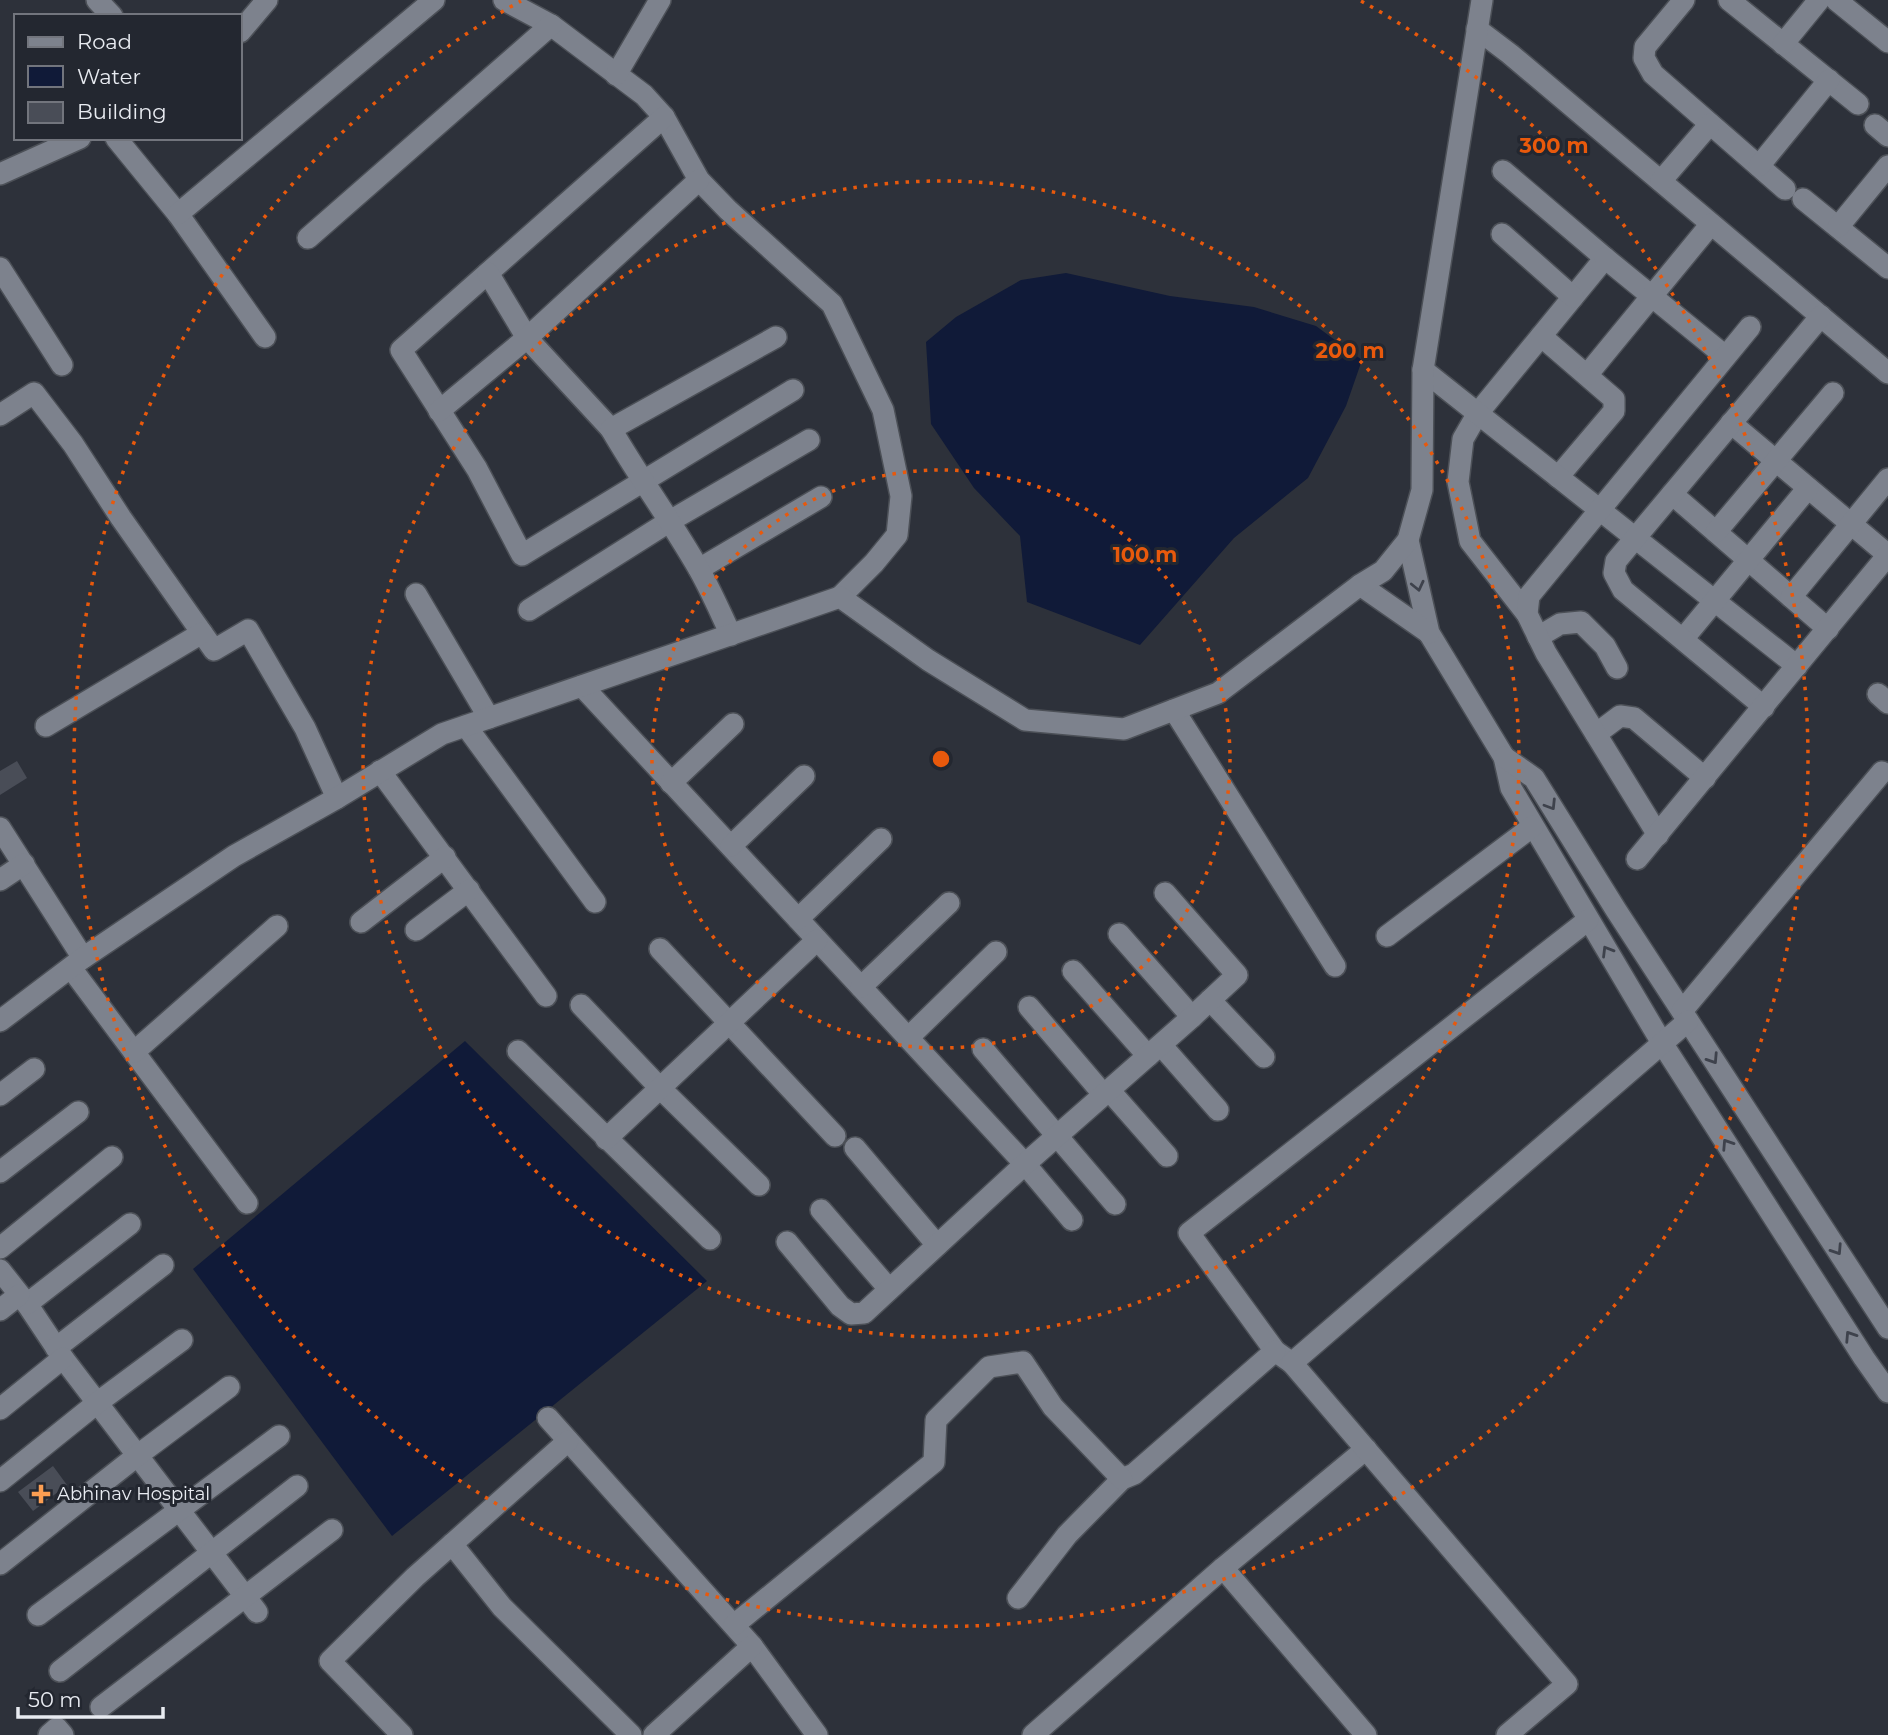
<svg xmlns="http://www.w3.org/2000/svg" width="1888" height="1735" font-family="Montserrat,sans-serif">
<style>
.water{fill:#101a38}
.building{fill:#494d57}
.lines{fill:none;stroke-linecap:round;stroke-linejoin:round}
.minor-casing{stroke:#4c5057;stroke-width:24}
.minor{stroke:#7d828d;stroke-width:21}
.oneway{stroke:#3e424c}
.ring{fill:none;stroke:#e8590c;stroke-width:3.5;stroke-dasharray:3.5 7}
.poi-dot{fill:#fc9e52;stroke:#232730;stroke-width:2.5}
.labels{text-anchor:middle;stroke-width:6;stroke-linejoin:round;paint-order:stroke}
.poi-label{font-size:18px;fill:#e8ebf1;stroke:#232730;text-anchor:start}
.centre{fill:#e8590c;stroke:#232730;stroke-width:3.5}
.ring-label{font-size:21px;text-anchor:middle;font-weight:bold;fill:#e8590c;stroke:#232730;stroke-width:6;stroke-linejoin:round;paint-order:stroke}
</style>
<rect width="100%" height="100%" fill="#2d313a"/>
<g class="water">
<polygon points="1066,273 1170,296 1254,307 1316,326 1362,360 1346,406 1308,478 1234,538 1140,645 1027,602 1020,536 974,488 931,424 926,342 956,317 1021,280"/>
<polygon points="465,1041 707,1281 392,1536 193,1269"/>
</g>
<g class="building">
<polygon points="17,761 27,778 0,795 0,771"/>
<polygon points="53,1466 67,1485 33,1511 18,1492"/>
</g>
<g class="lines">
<defs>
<g id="minor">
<polyline points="97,0 112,16"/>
<polyline points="504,0 551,25 644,95 664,117 699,180 728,210 832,304 883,410 901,496 897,535 874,563 840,597"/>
<polyline points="1684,0 1645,47 1644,58 1653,74 1785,189"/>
<polyline points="1729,0 1858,104"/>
<polyline points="1836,0 1888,42"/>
<polyline points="1477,29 1510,54 1888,373"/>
<polyline points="240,32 267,0"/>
<polyline points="1783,44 1819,0"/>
<polyline points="616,75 660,0"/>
<polyline points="664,117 401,350 477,469 522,555 793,390"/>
<polyline points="1875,125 1888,136"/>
<polyline points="116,138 178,214 265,337"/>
<polyline points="1759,166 1829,80"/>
<polyline points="1503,171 1605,258 1478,413 1463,439 1458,482 1470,541 1527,614"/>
<polyline points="0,174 80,138"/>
<polyline points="1661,181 1710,124"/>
<polyline points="1803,199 1888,268"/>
<polyline points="178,214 434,0"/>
<polyline points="1838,227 1888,166"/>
<polyline points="1502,234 1573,297"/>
<polyline points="308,238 551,25"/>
<polyline points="1605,258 1725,356"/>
<polyline points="0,268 62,365"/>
<polyline points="488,273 527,338 611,429"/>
<polyline points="1541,336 1614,399 1614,411 1558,477"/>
<polyline points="1423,370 1797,666"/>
<polyline points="1587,375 1711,224"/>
<polyline points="439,411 527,338 699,180"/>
<polyline points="0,415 34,393 73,444 121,518 214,650 248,630 305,728 337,798"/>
<polyline points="1731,423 1888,555"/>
<polyline points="1672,494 1828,629"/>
<polyline points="1716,532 1833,393"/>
<polyline points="1408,540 1429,633 1504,757 1511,788 1662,1043 1864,1358 1888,1392"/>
<polyline points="699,569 821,497"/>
<polyline points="1360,585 1429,633"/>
<polyline points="416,594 489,718"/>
<polyline points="1791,597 1888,479"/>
<polyline points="529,610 670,521 809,440"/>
<path d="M731,635c-11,-23 -21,-47 -34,-69 -27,-47 -59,-90 -86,-137l165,-92"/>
<polyline points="1538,637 1560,624 1581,622 1605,646 1617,668"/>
<polyline points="1683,639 1808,488"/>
<polyline points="582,686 1025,1164 1072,1220"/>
<polyline points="1878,694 1888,703"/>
<polyline points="1764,707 1623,590 1614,573 1616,561 1821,316"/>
<polyline points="1174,710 1335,966"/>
<polyline points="46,726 202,633"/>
<polyline points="466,726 595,902"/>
<polyline points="1596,734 1620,716 1634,718 1705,778"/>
<polyline points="1504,757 1534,778 1616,910 1888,1328"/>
<polyline points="380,771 546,996"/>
<polyline points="671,783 733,724"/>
<polyline points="0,828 83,958"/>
<polyline points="1658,835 1546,653 1527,614 1529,596 1750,327"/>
<polyline points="731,846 804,776"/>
<polyline points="1637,859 1888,555"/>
<polyline points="0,880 24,864"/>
<polyline points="798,919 881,839"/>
<polyline points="361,922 445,857"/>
<polyline points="416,930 469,890"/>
<polyline points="1119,934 1192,1017"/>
<polyline points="1387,936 1533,826"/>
<polyline points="660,949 835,1136"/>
<polyline points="71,968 247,1203"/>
<polyline points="1073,971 1148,1056"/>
<polyline points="861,987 949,903"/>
<polyline points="1210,1000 1264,1057"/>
<polyline points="581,1005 660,1088 759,1185"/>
<polyline points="1029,1007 1104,1095"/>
<polyline points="1682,1011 1882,772"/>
<polyline points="0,1021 83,958 234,856 337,798 442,734 840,597 928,660 1025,720 1124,729 1218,693 1360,585 1383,571 1408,540 1422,490 1423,370 1482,0"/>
<polyline points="908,1038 996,952"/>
<polyline points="1161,1045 1218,1110"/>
<polyline points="983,1049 1115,1204"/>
<polyline points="518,1051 710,1239"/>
<polyline points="134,1052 277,926"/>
<polyline points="1109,1090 1167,1156"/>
<polyline points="0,1095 34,1069"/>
<polyline points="606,1139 817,940"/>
<polyline points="855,1148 937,1245"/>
<polyline points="0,1172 78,1112"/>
<polyline points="821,1210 889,1289"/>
<polyline points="787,1242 840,1306 851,1314 864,1313 1025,1164 1192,1017 1237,975 1165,893"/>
<polyline points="0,1248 112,1157"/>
<polyline points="0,1270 27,1304 63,1358 257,1612"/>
<polyline points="27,1304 130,1224"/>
<polyline points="0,1310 19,1295"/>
<polyline points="56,1348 163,1265"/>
<polyline points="1292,1363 1275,1351 1189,1233 1588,920"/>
<polyline points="0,1409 63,1358"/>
<polyline points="548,1418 752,1646 817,1735"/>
<polyline points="0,1481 97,1403 182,1340"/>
<polyline points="452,1544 502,1607 631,1735"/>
<polyline points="0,1564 138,1455 229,1387"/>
<polyline points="1223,1568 1366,1735"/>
<polyline points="1018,1598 1067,1535 1122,1479 1134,1474 1275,1351"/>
<polyline points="38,1615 279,1436"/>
<polyline points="734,1625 934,1462 936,1420 989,1367 1023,1362 1053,1407 1122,1479"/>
<polyline points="60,1671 297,1486"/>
<polyline points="101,1707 332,1530"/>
<polyline points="49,1735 57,1728 63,1735"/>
<polyline points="402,1735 330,1661 415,1577 568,1441"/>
<polyline points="654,1735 752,1646"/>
<polyline points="1033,1735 1223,1568 1366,1449"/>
<polyline points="1507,1735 1567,1684 1292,1363 1688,1021"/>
</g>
</defs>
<use href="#minor" class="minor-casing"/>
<use href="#minor" class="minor"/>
</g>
<defs><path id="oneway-chevron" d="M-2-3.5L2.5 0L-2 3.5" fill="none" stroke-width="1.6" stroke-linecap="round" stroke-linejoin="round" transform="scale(1.75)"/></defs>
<g class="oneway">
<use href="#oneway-chevron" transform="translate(1418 586) rotate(77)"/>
<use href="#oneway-chevron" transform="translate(1551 805) rotate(58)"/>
<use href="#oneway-chevron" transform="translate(1607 951) rotate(-121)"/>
<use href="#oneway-chevron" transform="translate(1713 1059) rotate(57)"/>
<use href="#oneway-chevron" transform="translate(1727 1144) rotate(-123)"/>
<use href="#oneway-chevron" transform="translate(1837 1250) rotate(57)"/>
<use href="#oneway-chevron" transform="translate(1850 1336) rotate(-123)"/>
</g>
<g class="ring">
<circle cx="941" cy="759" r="289"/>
<circle cx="941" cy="759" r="578"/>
<path d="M1361 1A867 867 0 1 1 521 1"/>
</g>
<path class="poi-dot" d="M37.5 1483.5h7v7h7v7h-7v7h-7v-7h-7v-7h7z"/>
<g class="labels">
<g class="poi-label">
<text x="57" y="1500">Abhinav Hospital</text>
</g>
</g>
<circle cx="941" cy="759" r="10" class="centre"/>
<g class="ring-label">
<text x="1554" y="153">300 m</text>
<text x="1350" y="358">200 m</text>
<text x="1145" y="562">100 m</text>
</g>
<rect x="14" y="14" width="228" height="126" fill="#232730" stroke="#72757d" stroke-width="2"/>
<rect x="28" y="37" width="35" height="10" fill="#7d828d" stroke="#72757d" stroke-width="2"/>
<text x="77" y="49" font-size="21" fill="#e8ebf1">Road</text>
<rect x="28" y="66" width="35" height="21" fill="#101a38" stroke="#72757d" stroke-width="2"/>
<text x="77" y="84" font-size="21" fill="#e8ebf1">Water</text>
<rect x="28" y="102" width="35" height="21" fill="#494d57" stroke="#72757d" stroke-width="2"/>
<text x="77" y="119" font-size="21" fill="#e8ebf1">Building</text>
<path d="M18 1707v10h145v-10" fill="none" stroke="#e8ebf1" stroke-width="3.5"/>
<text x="28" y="1707" font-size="21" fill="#e8ebf1" stroke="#232730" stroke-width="5" paint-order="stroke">50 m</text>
</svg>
